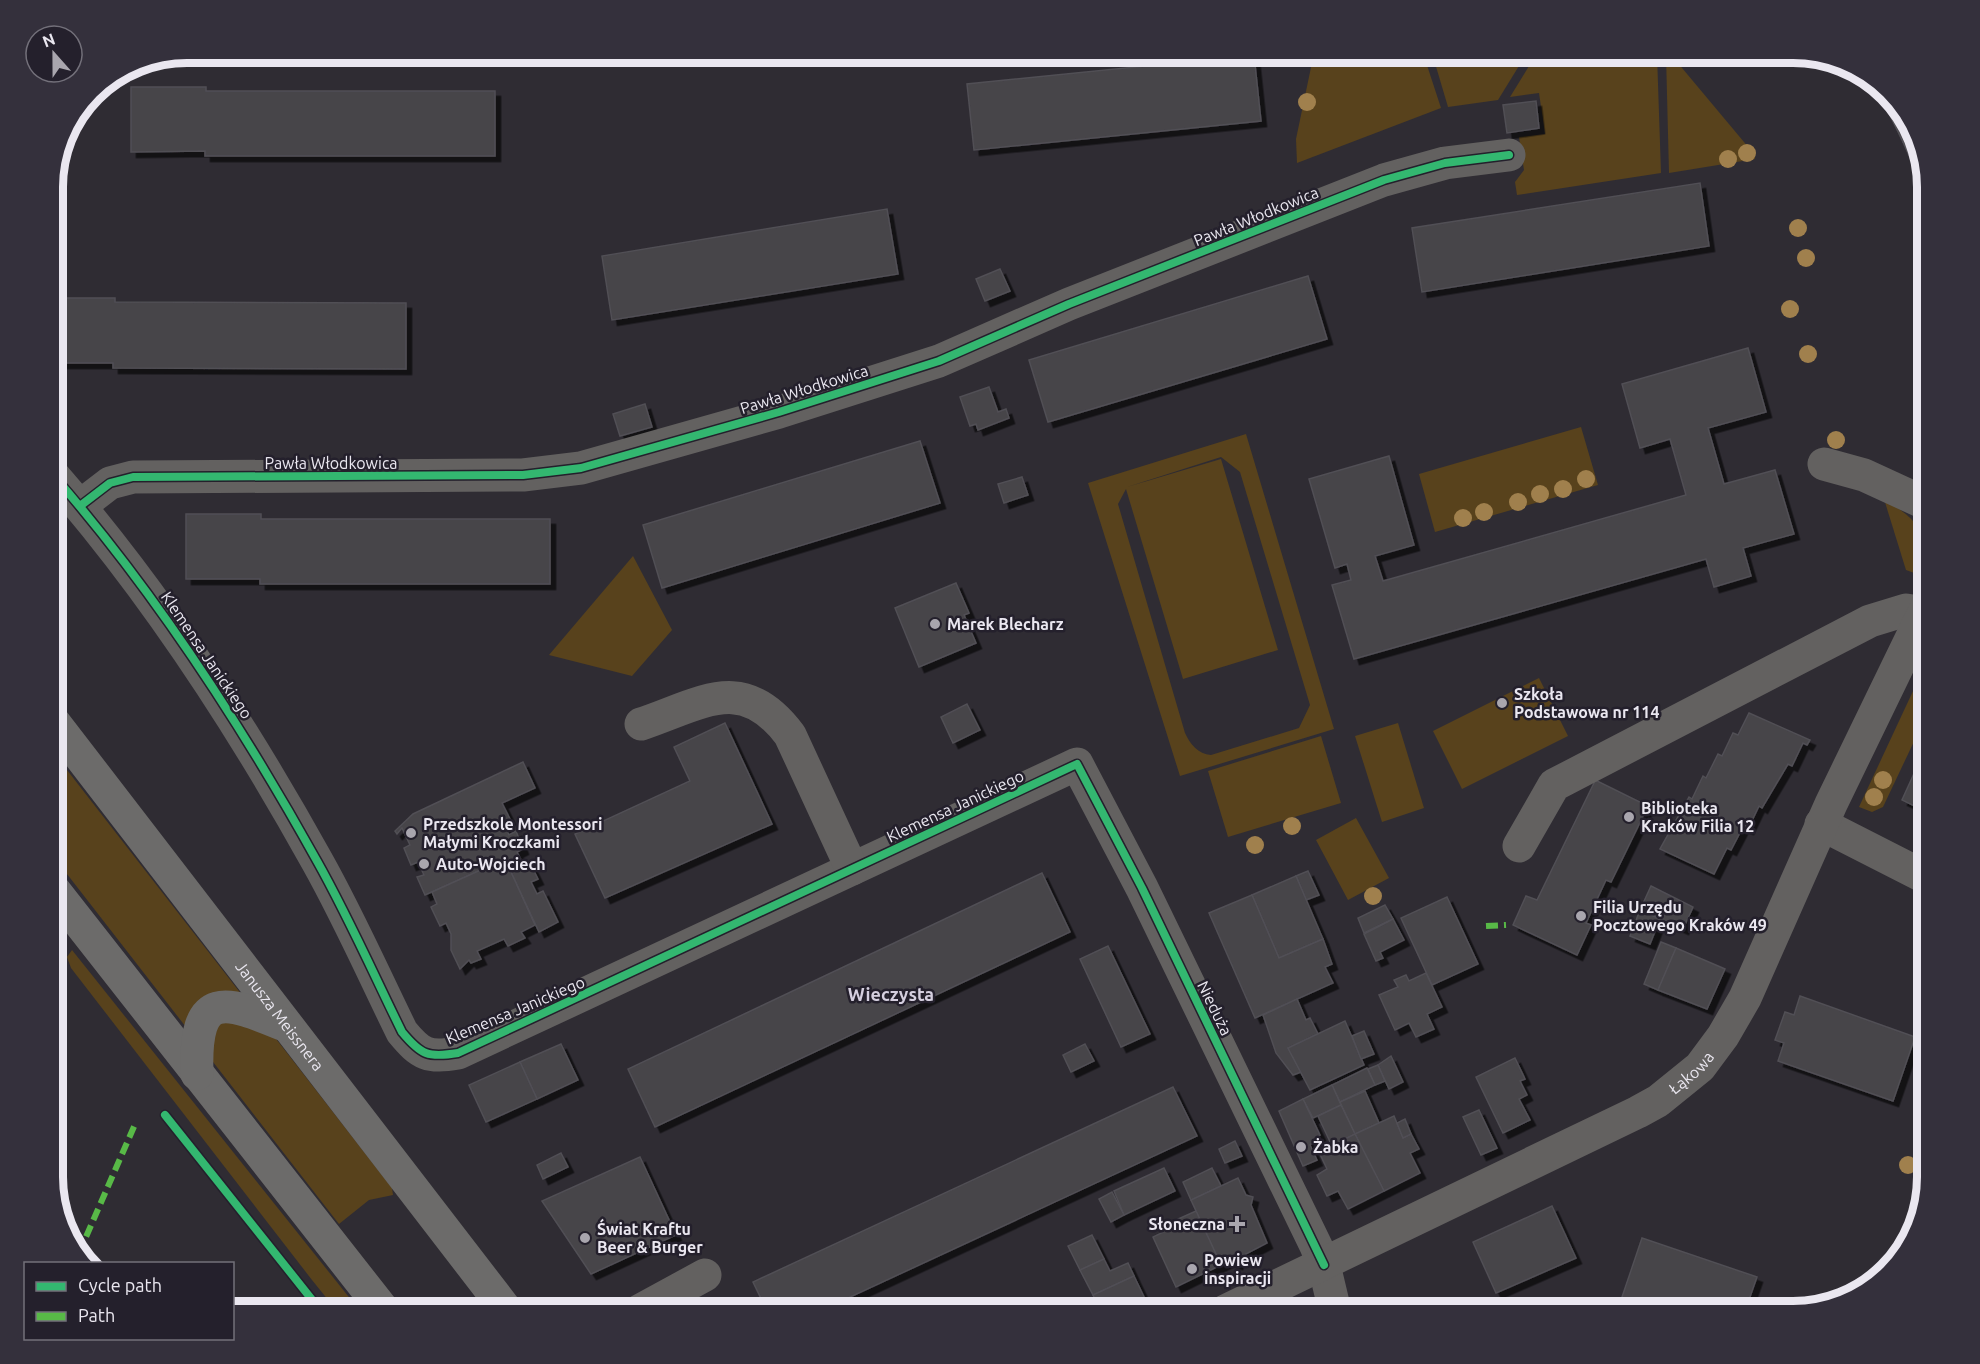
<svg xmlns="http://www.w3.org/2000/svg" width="1980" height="1364" font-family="Ubuntu,sans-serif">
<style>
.green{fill:#58421c;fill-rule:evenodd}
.building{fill:#464449;stroke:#514f55;stroke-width:1.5;filter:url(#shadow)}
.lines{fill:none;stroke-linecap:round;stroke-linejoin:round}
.minor{stroke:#636160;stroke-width:33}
.major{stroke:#6c6b6a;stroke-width:33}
.quiet{stroke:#58b947;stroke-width:6;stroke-dasharray:12 6;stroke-linecap:butt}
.cycleway-casing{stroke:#24202c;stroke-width:11}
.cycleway{stroke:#33b770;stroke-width:8}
.tree{fill:#a0804d}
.poi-dot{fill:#a9a6ae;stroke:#24202c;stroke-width:2}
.labels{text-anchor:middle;stroke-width:5;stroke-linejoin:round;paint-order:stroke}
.street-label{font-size:16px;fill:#eae7f0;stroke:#24202c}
.poi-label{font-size:16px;font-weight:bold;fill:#eae7f0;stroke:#24202c;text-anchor:start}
.neighbourhood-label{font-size:18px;font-weight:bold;fill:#d5cfdf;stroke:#24202c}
.rim{fill:none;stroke:#eae7f0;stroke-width:8}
</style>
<defs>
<filter id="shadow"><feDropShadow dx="5.5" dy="5.5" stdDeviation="0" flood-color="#0009"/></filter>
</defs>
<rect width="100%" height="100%" fill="#2f2c33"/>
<g class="green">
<polygon points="1642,52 1657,54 1661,173 1517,195 1515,182 1524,170 1519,137 1545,134 1539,93 1510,97 1537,53"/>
<polygon points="1314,53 1423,53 1441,108 1297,163 1296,139"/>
<polygon points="1432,53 1432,52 1527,53 1498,100 1448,107"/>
<polygon points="1666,55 1672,56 1754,154 1755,159 1669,173"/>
<polygon points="1581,427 1598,485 1435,532 1419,474"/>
<path d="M1246,434l88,295 -154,47 -92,-293zM1221,457l19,15 70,233 -11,23 -88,27c-13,-1 -21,-11 -26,-22l-67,-229 8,-15 57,190 95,-29 -57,-191 -94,28z"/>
<path d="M1884,499c33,21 49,34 33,75l-11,-4z"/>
<polygon points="633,556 672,630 632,676 549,655"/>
<polygon points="1927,661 1927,714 1883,807 1872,812 1859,807"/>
<polygon points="1539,678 1568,736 1462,789 1433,731"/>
<polygon points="1398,723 1424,808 1382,822 1355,736"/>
<polygon points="1321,736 1341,803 1228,837 1208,771"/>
<polygon points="53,752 392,1188 393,1195 369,1200 339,1224 53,856"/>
<polygon points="1356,818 1389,878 1348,900 1316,840"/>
<polygon points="72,950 360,1311 337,1311 312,1280 71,968 67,957"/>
</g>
<g class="building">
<polygon points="1254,55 1261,121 974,150 967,84"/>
<polygon points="131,87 206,87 206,91 495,91 495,156 205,156 205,151 131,152"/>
<polygon points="1536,101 1539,128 1507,133 1503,105"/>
<polygon points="1896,107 1913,127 1916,136 1903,142 1888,111"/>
<polygon points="1916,136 1924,170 1917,173 1903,142"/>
<polygon points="1924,170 1927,186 1927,194 1917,173"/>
<polygon points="1700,183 1709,246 1422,292 1412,228"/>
<polygon points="887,209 898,274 612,320 602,256"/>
<polygon points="1000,269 1010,291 985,301 976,279"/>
<polygon points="1308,276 1327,339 1048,422 1029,360"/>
<polygon points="53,298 115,298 115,302 406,303 406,369 113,368 113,363 53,363"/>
<polygon points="1748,348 1766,412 1708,428 1724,484 1775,470 1794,534 1743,548 1751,576 1714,587 1706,559 1354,659 1332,585 1351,580 1347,564 1335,568 1309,479 1389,456 1414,545 1375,556 1383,581 1686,495 1670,439 1640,448 1622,384"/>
<polygon points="989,387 998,412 1006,409 1009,418 978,430 976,424 970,426 960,397"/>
<polygon points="645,404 652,427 620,436 613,414"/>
<polygon points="920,441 940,503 662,588 643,525"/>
<polygon points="1022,477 1028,495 1004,503 998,484"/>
<polygon points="186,514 261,514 261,519 550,519 550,584 260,584 260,579 186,579"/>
<polygon points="956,583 969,613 964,615 976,643 919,667 895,608"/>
<polygon points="967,704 980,730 953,743 941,717"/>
<polygon points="1749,713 1810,740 1807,745 1803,743 1792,766 1788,764 1762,808 1759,806 1748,829 1743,827 1731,850 1727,848 1714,874 1660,849 1689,797 1692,799 1703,776 1706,778 1718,754 1722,756 1733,733 1738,735"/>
<polygon points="725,723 772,824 605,898 575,834 690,781 674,747"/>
<polygon points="1927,745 1927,812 1902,800"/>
<polygon points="523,762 535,788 502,803 510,819 503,822 509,835 516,831 523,849 517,852 523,864 529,861 538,879 531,882 537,894 543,891 558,922 539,932 505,859 425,895 417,877 424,875 418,862 411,865 404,848 410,845 402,828 397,834 395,831 413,814"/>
<polygon points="1593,779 1648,806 1611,882 1606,880 1586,923 1591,925 1577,955 1513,925 1526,896 1537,900 1594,783"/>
<polygon points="505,859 535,925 521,932 525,938 508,946 504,939 477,951 481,959 471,963 469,960 460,969 451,950 451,934 446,923 440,926 431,907 437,904 432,892"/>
<polygon points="1308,871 1319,895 1306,900 1296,876"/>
<polygon points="1042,873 1070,932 655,1127 628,1069"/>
<polygon points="1296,876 1323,939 1279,958 1252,895"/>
<polygon points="1651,886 1693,907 1683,929 1640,910"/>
<polygon points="1252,895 1279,958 1323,939 1332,964 1325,967 1333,983 1255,1018 1209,913"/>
<polygon points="1447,897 1478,964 1432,985 1401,918"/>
<polygon points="1385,905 1393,919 1364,933 1358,918"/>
<polygon points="1640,910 1660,919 1650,944 1630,936"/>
<polygon points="1393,919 1404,940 1380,952 1383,958 1376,961 1364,934"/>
<polygon points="1661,942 1676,948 1658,990 1644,984"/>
<polygon points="1108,946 1150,1034 1121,1047 1080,959"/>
<polygon points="1676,948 1725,969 1707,1009 1658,990"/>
<polygon points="1426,973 1442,1007 1427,1014 1434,1029 1416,1037 1409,1023 1395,1030 1379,995 1398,987 1394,980 1406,975 1409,981"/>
<polygon points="1800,996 1915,1037 1893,1101 1778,1061 1784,1043 1775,1040 1785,1012 1794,1015"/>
<polygon points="1297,999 1306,1020 1310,1018 1318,1034 1288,1048 1301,1072 1293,1075 1276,1053 1263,1015"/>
<polygon points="1345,1021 1364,1065 1310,1090 1288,1048"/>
<polygon points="1364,1031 1374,1054 1361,1059 1352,1036"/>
<polygon points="561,1044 578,1080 537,1099 520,1062"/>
<polygon points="1085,1044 1094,1061 1071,1072 1063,1055"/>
<polygon points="1391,1056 1403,1082 1389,1089 1378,1065"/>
<polygon points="1515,1058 1525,1079 1520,1081 1527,1095 1519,1099 1530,1120 1503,1133 1476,1077"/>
<polygon points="520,1062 537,1099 486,1122 469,1085"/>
<polygon points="1378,1065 1385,1081 1375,1085 1368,1069"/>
<polygon points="1367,1068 1375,1085 1340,1102 1332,1085"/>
<polygon points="1332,1085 1341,1105 1313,1118 1303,1099"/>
<polygon points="1173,1087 1197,1136 820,1311 767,1311 753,1282"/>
<polygon points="1365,1091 1379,1123 1355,1134 1340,1102"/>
<polygon points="1303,1099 1320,1135 1310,1145 1317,1160 1303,1166 1279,1111"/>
<polygon points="1341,1105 1355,1134 1332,1146 1318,1116"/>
<polygon points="1479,1110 1497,1148 1481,1155 1463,1117"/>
<polygon points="1394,1116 1403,1138 1411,1134 1419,1149 1410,1153 1420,1173 1384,1191 1355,1134"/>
<polygon points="1405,1119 1411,1134 1403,1138 1397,1123"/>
<polygon points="1355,1134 1384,1191 1348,1209 1338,1191 1327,1196 1317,1175 1327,1169 1319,1152"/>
<polygon points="1235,1141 1242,1156 1225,1163 1219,1149"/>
<polygon points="561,1153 568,1167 543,1179 537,1165"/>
<polygon points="640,1157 676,1235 591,1274 542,1201"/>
<polygon points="1164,1168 1175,1191 1124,1215 1114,1191"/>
<polygon points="1212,1168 1221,1186 1191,1200 1183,1182"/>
<polygon points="1238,1178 1246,1195 1253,1197 1251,1205 1267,1243 1240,1257 1237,1264 1229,1261 1221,1265 1191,1200"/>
<polygon points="1112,1192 1124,1215 1111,1222 1099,1199"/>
<polygon points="1552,1206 1576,1258 1496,1293 1473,1242"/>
<polygon points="1196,1211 1221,1265 1176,1287 1153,1237 1176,1226 1174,1221"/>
<polygon points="1092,1235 1104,1259 1080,1270 1068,1246"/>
<polygon points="1642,1238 1757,1277 1745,1311 1646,1311 1620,1303"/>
<polygon points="1104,1259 1110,1271 1128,1263 1134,1276 1093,1295 1080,1270"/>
<polygon points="1134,1276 1146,1301 1123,1311 1101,1311 1093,1295"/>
</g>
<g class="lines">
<g class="minor">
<polyline points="1824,464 1864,475 1927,504"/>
<path d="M53,475c103,118 188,249 264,386 31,55 57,114 85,171 19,23 26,26 56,21l619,-289 65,124 174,358 8,19 11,46"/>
<polyline points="80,506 110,483 133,477 523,475 581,468 779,412 939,361 1069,304 1384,180 1445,163 1509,155"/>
<path d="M641,724c62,-21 102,-52 149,11l62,134"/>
<polyline points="1821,824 1927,878"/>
<polyline points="1519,846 1554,785 1870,621 1906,610 1925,613"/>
<polyline points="639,1311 705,1275"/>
<path id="s1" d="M1225,1311l413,-199 20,-11 42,-34 23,-31 22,-38 86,-194 96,-198"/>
</g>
<g class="major">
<path id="s2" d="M53,721l454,590"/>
<polyline points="53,889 384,1311"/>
<path d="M197,1074c-3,-86 27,-74 90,-48"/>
</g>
<g class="quiet">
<polyline points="1486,926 1506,925"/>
<polyline points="79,1253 136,1122"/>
</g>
<defs>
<g id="cycleway">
<path d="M53,475c103,118 188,249 264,386 31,55 57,114 85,171 19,23 26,26 56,21l619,-289 65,124 182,377"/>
<polyline points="80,506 110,483 133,477 523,475 581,468 779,412 939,361 1069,304 1384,180 1445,163 1509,155"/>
<polyline points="165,1115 321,1311"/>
</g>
</defs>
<use href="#cycleway" class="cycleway-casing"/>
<use href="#cycleway" class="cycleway"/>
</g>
<g class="tree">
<circle cx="1307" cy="102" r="9"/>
<circle cx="1747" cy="153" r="9"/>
<circle cx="1728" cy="159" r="9"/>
<circle cx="1798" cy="228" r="9"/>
<circle cx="1806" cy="258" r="9"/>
<circle cx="1790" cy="309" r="9"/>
<circle cx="1808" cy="354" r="9"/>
<circle cx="1836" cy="440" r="9"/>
<circle cx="1586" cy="479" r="9"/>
<circle cx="1563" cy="489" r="9"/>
<circle cx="1540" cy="494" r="9"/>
<circle cx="1518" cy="502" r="9"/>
<circle cx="1484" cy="512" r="9"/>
<circle cx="1463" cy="518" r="9"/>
<circle cx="1883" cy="780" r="9"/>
<circle cx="1874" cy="797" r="9"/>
<circle cx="1292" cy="826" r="9"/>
<circle cx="1255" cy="845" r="9"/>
<circle cx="1373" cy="896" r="9"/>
<circle cx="1908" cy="1165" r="9"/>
</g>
<g class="poi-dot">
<circle cx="935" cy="624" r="6"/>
<circle cx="1502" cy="703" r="6"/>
<circle cx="1629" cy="817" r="6"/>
<circle cx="411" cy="833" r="6"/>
<circle cx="424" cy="864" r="6"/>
<circle cx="1581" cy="916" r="6"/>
<circle cx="1301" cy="1147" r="6"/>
<path d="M1234 1215h6v6h6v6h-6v6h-6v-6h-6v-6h6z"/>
<circle cx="585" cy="1238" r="6"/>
<circle cx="1192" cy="1269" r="6"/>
</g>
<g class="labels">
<g class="street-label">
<text transform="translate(1256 216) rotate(-22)" y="6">Pawła Włodkowica</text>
<text transform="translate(804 389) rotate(-17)" y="6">Pawła Włodkowica</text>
<text x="331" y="469">Pawła Włodkowica</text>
<text transform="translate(207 655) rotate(56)" y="6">Klemensa Janickiego</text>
<text transform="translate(955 806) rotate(-25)" y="6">Klemensa Janickiego</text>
<text transform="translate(1215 1008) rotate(64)" y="6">Nieduża</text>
<text transform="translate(515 1010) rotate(-23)" y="6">Klemensa Janickiego</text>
<text dy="6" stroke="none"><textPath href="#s2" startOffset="372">Janusza Meissnera</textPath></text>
<text dy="6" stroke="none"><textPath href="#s1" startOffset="525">Łąkowa</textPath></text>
</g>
<g class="poi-label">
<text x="947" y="630">Marek Blecharz</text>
<text x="1514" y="700">Szkoła<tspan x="1514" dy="18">Podstawowa nr 114</tspan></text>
<text x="1641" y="814">Biblioteka<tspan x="1641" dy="18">Kraków Filia 12</tspan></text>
<text x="423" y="830">Przedszkole Montessori<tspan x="423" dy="18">Małymi Kroczkami</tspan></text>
<text x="436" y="870">Auto-Wojciech</text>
<text x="1593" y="913">Filia Urzędu<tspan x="1593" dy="18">Pocztowego Kraków 49</tspan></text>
<text x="1313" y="1153">Żabka</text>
<text x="1225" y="1230" text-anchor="end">Słoneczna</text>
<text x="597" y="1235">Świat Kraftu<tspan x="597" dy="18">Beer &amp; Burger</tspan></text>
<text x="1204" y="1266">Powiew<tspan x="1204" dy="18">inspiracji</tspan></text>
</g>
<g class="neighbourhood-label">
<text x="891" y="1001">Wieczysta</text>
</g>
</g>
<path d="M0 0H1980V1364H0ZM187 63H1793A124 124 0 0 1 1917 187V1177A124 124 0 0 1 1793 1301H187A124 124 0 0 1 63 1177V187A124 124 0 0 1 187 63Z" fill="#34303c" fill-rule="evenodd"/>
<path class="rim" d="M187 63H1793A124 124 0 0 1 1917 187V1177A124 124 0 0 1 1793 1301H187A124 124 0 0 1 63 1177V187A124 124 0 0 1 187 63Z"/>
<rect x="24" y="1262" width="210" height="78" fill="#24202c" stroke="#73707a" stroke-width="1.5"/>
<rect x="36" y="1282" width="30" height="9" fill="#33b770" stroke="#73707a" stroke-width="1.5"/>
<text x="78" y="1292" font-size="18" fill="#eae7f0">Cycle path</text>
<rect x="36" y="1312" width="30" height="9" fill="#58b947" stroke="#73707a" stroke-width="1.5"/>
<text x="78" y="1322" font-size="18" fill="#eae7f0">Path</text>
<g transform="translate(54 54) rotate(339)"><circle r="28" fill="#24202c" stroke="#73707a" stroke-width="1.5"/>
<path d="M0-4.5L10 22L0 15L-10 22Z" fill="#a9a6ae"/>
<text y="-9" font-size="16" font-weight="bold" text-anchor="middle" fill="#eae7f0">N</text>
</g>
</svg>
